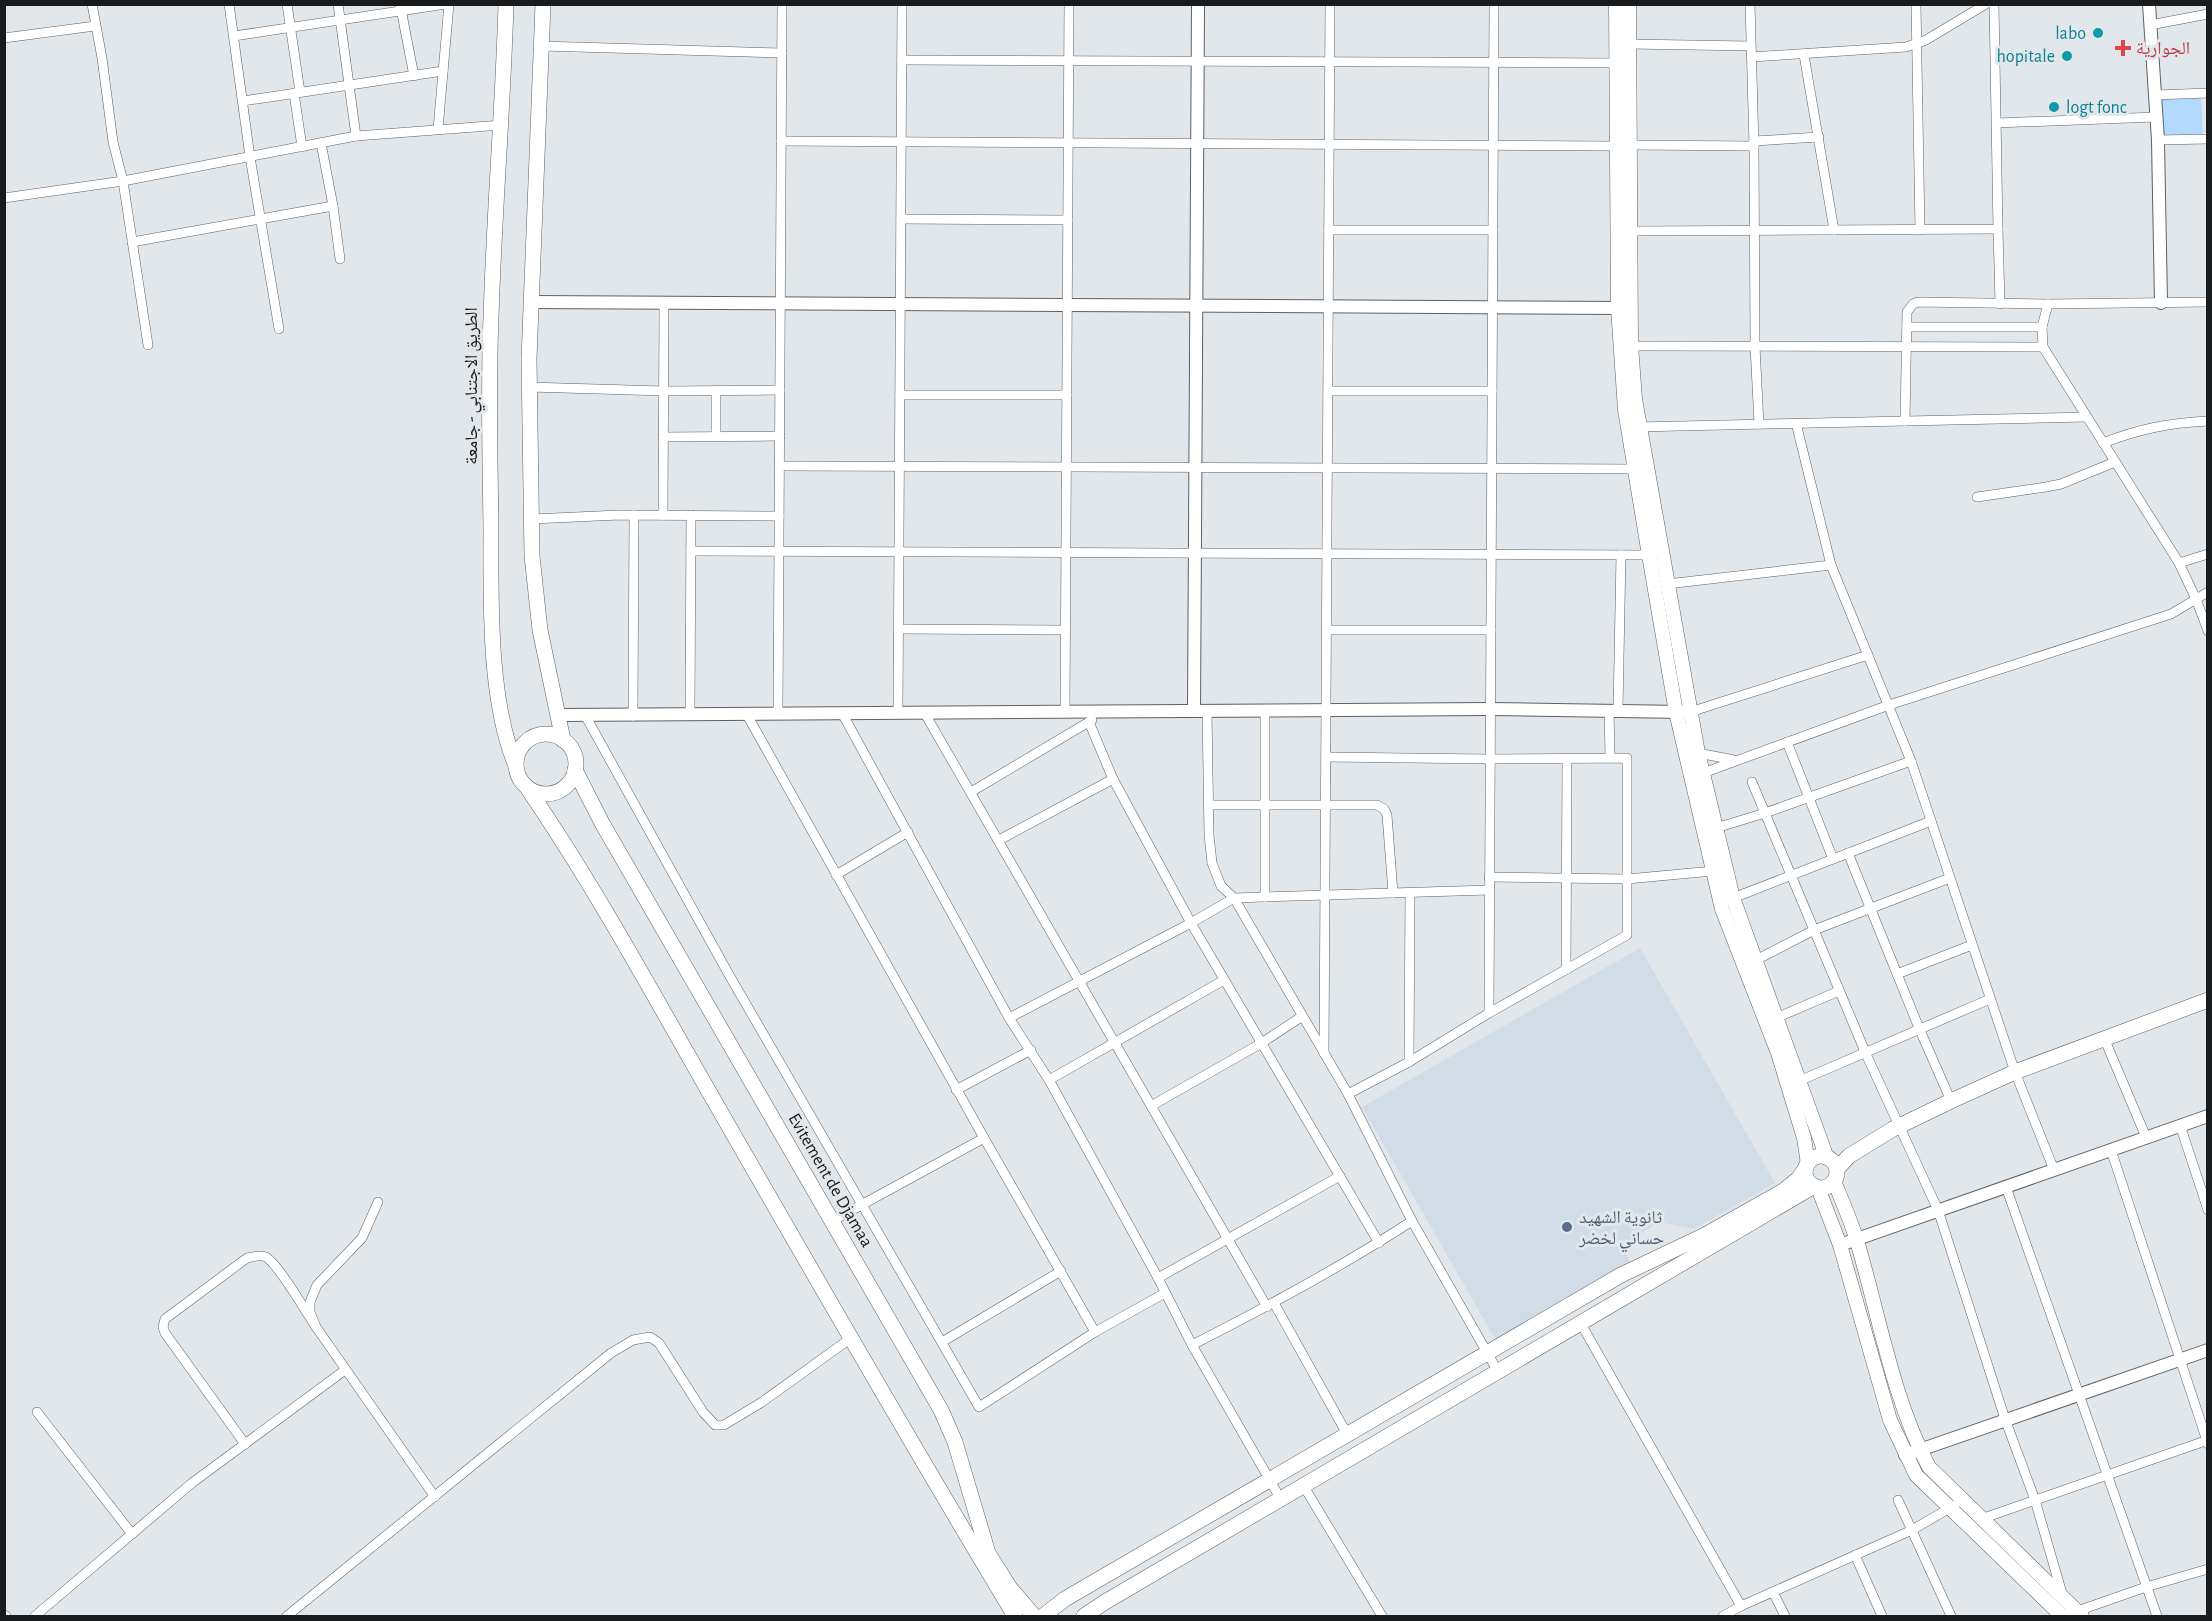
<svg xmlns="http://www.w3.org/2000/svg" width="2212" height="1621" font-family="'Alegreya Sans','Noto Naskh Arabic',sans-serif">
<style>
.built{fill:#d2dce7}
.green{fill:#b3d9fd}
.lines{fill:none;stroke-linecap:round;stroke-linejoin:round}
.minor-casing{stroke:#5d6165;stroke-width:10}
.tertiary-casing{stroke:#5d6165;stroke-width:14}
.secondary-casing{stroke:#5d6165;stroke-width:15}
.primary-casing{stroke:#5d6165;stroke-width:16}
.minor{stroke:#fff;stroke-width:9}
.tertiary{stroke:#fff;stroke-width:12}
.secondary{stroke:#fff;stroke-width:14}
.primary{stroke:#fff;stroke-width:15}
.culture-dot{fill:#0f9aa8;stroke:#e2e7eb;stroke-width:2}
.health-dot{fill:#e0444e;stroke:#e2e7eb;stroke-width:2}
.service-dot{fill:#5c6f8a;stroke:#e2e7eb;stroke-width:2}
.labels{text-anchor:middle;stroke-width:6;stroke-linejoin:round;paint-order:stroke}
.culture-label{font-size:18px;fill:#0d838f;stroke:#e2e7eb;text-anchor:end}
.health-label{font-size:18px;fill:#be3a42;stroke:#e2e7eb;text-anchor:start}
.street-label{font-size:18px;fill:#191a1c;stroke:#e2e7eb}
.service-label{font-size:18px;fill:#4e5e75;stroke:#e2e7eb;text-anchor:start}
</style>
<rect width="100%" height="100%" fill="#e2e7eb"/>
<polygon class="built" points="1640,948 1775,1183 1694,1229 1659,1222 1622,1246 1630,1262 1497,1342 1362,1107"/>
<polygon class="green" points="2201,94 2203,139 2159,139 2155,96"/>
<g class="lines">
<defs>
<g id="minor">
<polyline points="92,4 102,58 113,142 123,181 148,345"/>
<polyline points="229,4 250,157 279,329"/>
<polyline points="287,4 300,92"/>
<polyline points="338,4 356,136"/>
<polyline points="400,4 414,76"/>
<polyline points="1750,4 1754,146 1755,346 1759,424"/>
<polyline points="1916,4 1920,230"/>
<polyline points="2150,25 2208,14"/>
<polyline points="234,36 446,4"/>
<polyline points="4,38 95,26"/>
<polyline points="1629,44 1750,46"/>
<polyline points="541,46 782,53"/>
<polyline points="1804,55 1834,230"/>
<polyline points="1751,57 1906,47 1926,40 1986,4"/>
<polyline points="902,60 1616,63"/>
<polyline points="294,93 302,147"/>
<polyline points="2155,95 2208,93"/>
<polyline points="243,101 443,71"/>
<polyline points="1997,123 2156,117"/>
<polyline points="438,129 449,4"/>
<polyline points="2158,140 2208,139"/>
<polyline points="781,141 1616,146"/>
<polyline points="1754,141 1819,137"/>
<polyline points="321,143 333,206 340,259"/>
<polyline points="1631,145 1754,146"/>
<polyline points="4,198 123,181 356,136 502,125"/>
<polyline points="901,219 1068,220"/>
<polyline points="1998,229 2000,304"/>
<polyline points="1329,230 1493,230"/>
<polyline points="1631,231 1998,229 1994,4"/>
<polyline points="132,242 333,206"/>
<polyline points="2048,304 2042,327 2043,347 2179,563 2196,599 2208,631"/>
<polyline points="1907,327 2042,327"/>
<polyline points="1625,346 2043,347"/>
<polyline points="529,387 664,391 780,390"/>
<polyline points="1329,391 1492,391"/>
<polyline points="900,395 1067,395"/>
<polyline points="1905,421 1907,312 1913,304 1918,302 2048,304 2208,302"/>
<polyline points="1796,423 1831,565 1911,761 2015,1072 2054,1170"/>
<polyline points="1636,427 2087,417"/>
<polyline points="716,436 716,390"/>
<polyline points="663,437 780,436"/>
<path d="M2103,443c36,-14 65,-20 105,-22"/>
<polyline points="779,466 1635,469"/>
<polyline points="1977,497 2046,487 2061,484 2115,462"/>
<polyline points="663,515 664,303"/>
<polyline points="532,519 619,515 779,516"/>
<polyline points="691,551 1649,555"/>
<polyline points="2179,563 2208,554"/>
<polyline points="1667,584 1831,565"/>
<polyline points="899,629 1065,630"/>
<polyline points="1326,630 1491,630"/>
<polyline points="1609,710 1610,757"/>
<polyline points="1618,710 1621,555"/>
<polyline points="1207,711 1209,835 1212,863 1221,886 1234,898 1489,890"/>
<polyline points="1265,711 1265,897"/>
<polyline points="898,712 902,4"/>
<polyline points="924,712 1267,1307"/>
<polyline points="1065,712 1069,4"/>
<polyline points="1690,712 1868,655"/>
<polyline points="690,713 691,515"/>
<polyline points="746,713 984,1138 1095,1332"/>
<polyline points="778,713 782,4"/>
<polyline points="842,713 1009,1018 1049,1080 1158,1278 1192,1345 1280,1498"/>
<polyline points="585,715 728,973 979,1407 1095,1332 1165,1293"/>
<polyline points="633,716 634,515"/>
<polyline points="1089,722 1113,779 1191,923 1379,1243"/>
<polyline points="1787,742 1833,859"/>
<polyline points="1698,753 1734,760"/>
<polyline points="1326,757 1490,759 1627,758 1627,935 1489,1013 1409,1062 1348,1094"/>
<polyline points="1703,773 1889,705 2171,614 2208,592"/>
<polyline points="1752,782 1866,1054 1938,1210 2005,1419 2035,1500 2063,1597"/>
<polyline points="971,792 1092,720"/>
<polyline points="1210,805 1377,805 1384,809 1387,815 1393,893"/>
<polyline points="1716,828 1765,813 1911,761"/>
<polyline points="999,840 1113,779"/>
<polyline points="1848,853 1919,1028 1951,1101"/>
<polyline points="836,875 908,832"/>
<polyline points="1489,877 1627,879 1713,871"/>
<polyline points="1733,898 1931,821"/>
<polyline points="1754,961 1814,930 1950,878"/>
<polyline points="1566,970 1567,759"/>
<polyline points="1897,974 1972,945"/>
<polyline points="1489,1013 1494,4"/>
<polyline points="1009,1018 1191,923 1234,898 1348,1094 1412,1221 1497,1370"/>
<polyline points="1776,1018 1839,991"/>
<polyline points="2104,1038 2146,1137"/>
<polyline points="1324,1053 1330,4"/>
<polyline points="1409,1062 1410,893"/>
<polyline points="1049,1080 1224,980"/>
<polyline points="1799,1081 1990,999"/>
<polyline points="956,1090 1031,1050"/>
<polyline points="1151,1106 1260,1044 1301,1017"/>
<polyline points="2180,1125 2208,1210"/>
<polyline points="2111,1150 2208,1444"/>
<polyline points="2006,1187 2157,1616"/>
<polyline points="378,1202 362,1238 317,1285 310,1302 310,1312 316,1327 435,1497"/>
<polyline points="832,1221 984,1138"/>
<polyline points="1158,1278 1340,1176"/>
<polyline points="1274,1303 1347,1434"/>
<polyline points="1580,1322 1741,1606"/>
<polyline points="942,1342 1061,1271"/>
<path d="M1192,1345c75,-38 149,-78 220,-124"/>
<polyline points="37,1412 132,1534"/>
<path d="M245,1444l-80,-111 -2,-6 2,-8 82,-61c6,-1 13,-4 19,-1 13,8 40,55 50,70"/>
<polyline points="1303,1485 1382,1616"/>
<polyline points="1898,1500 1951,1616"/>
<polyline points="1981,1519 2208,1440"/>
<polyline points="1855,1555 1882,1616"/>
<polyline points="1773,1592 1785,1616"/>
<polyline points="4,1615 6,1616"/>
<polyline points="35,1616 192,1483 345,1370"/>
<polyline points="287,1616 611,1353 633,1340 650,1337 659,1343 703,1412 715,1425 724,1425 762,1402 851,1338"/>
<polyline points="1723,1616 1741,1606 1912,1530 1955,1505"/>
<polyline points="2063,1616 2146,1587 2208,1569"/>
</g>
<g id="tertiary">
<polyline points="2149,4 2158,140 2161,303"/>
<polyline points="531,302 1628,308"/>
<polyline points="1194,711 1198,4"/>
<polyline points="558,715 1490,709 1683,712"/>
<polyline points="1840,1245 2208,1116"/>
<polyline points="1905,1455 2208,1350"/>
</g>
<g id="secondary">
<polyline points="1616,4 1618,307 1625,410 1649,555 1676,712 1722,909 1778,1053 1804,1138 1808,1164"/>
<polyline points="1629,4 1631,345 1635,399 1698,753 1733,898 1827,1158"/>
<path d="M1834,1181c8,20 17,40 23,60 22,74 36,159 72,226l153,149"/>
<polyline points="1818,1188 1840,1245 1890,1420 1916,1475 2062,1616"/>
</g>
<g id="primary">
<path d="M506,4c-3,105 -12,209 -15,314 -3,70 -1,140 0,209 0,73 -3,172 25,239"/>
<polyline points="543,4 529,359 532,556 540,630 563,740"/>
<circle cx="546" cy="764" r="30"/>
<polyline points="575,770 602,823 941,1410 955,1442 988,1553 1010,1588 1034,1616"/>
<path d="M528,789c69,101 127,209 188,315 98,171 197,343 299,512"/>
<circle cx="1821" cy="1172" r="16"/>
<polyline points="1837,1169 1849,1156 1893,1129 1951,1101 2015,1072 2208,1000"/>
<polyline points="1043,1616 1065,1599 1621,1275 1705,1235 1783,1191 1798,1179 1806,1168"/>
<polyline points="1084,1616 1105,1602 1814,1186"/>
</g>
</defs>
<use href="#minor" class="minor-casing"/>
<use href="#tertiary" class="tertiary-casing"/>
<use href="#secondary" class="secondary-casing"/>
<use href="#primary" class="primary-casing"/>
<use href="#minor" class="minor"/>
<use href="#tertiary" class="tertiary"/>
<use href="#secondary" class="secondary"/>
<use href="#primary" class="primary"/>
</g>
<g class="culture-dot">
<circle cx="2098" cy="33" r="6"/>
<circle cx="2067" cy="56" r="6"/>
<circle cx="2054" cy="107" r="6"/>
</g>
<path class="health-dot" d="M2120 39h6v6h6v6h-6v6h-6v-6h-6v-6h6z"/>
<circle class="service-dot" cx="1567" cy="1227" r="6"/>
<g class="labels">
<g class="culture-label">
<text x="2086" y="39">labo</text>
<text x="2055" y="62">hopitale</text>
<text x="2066" y="113" text-anchor="start">logt fonc</text>
</g>
<g class="health-label">
<text x="2136" y="54">الجوارية</text>
</g>
<g class="street-label">
<text transform="translate(471 386) rotate(-90)" y="6">الطريق الاجتنابي - جامعة</text>
<text transform="translate(831 1180) rotate(60)" y="6">Evitement de Djamaa</text>
</g>
<g class="service-label">
<text x="1579" y="1223">ثانوية الشهيد<tspan x="1579" dy="21">حساني لخضر</tspan></text>
</g>
</g>
<rect width="2212" height="1621" fill="none" stroke="#191a1c" stroke-width="12"/>
</svg>
